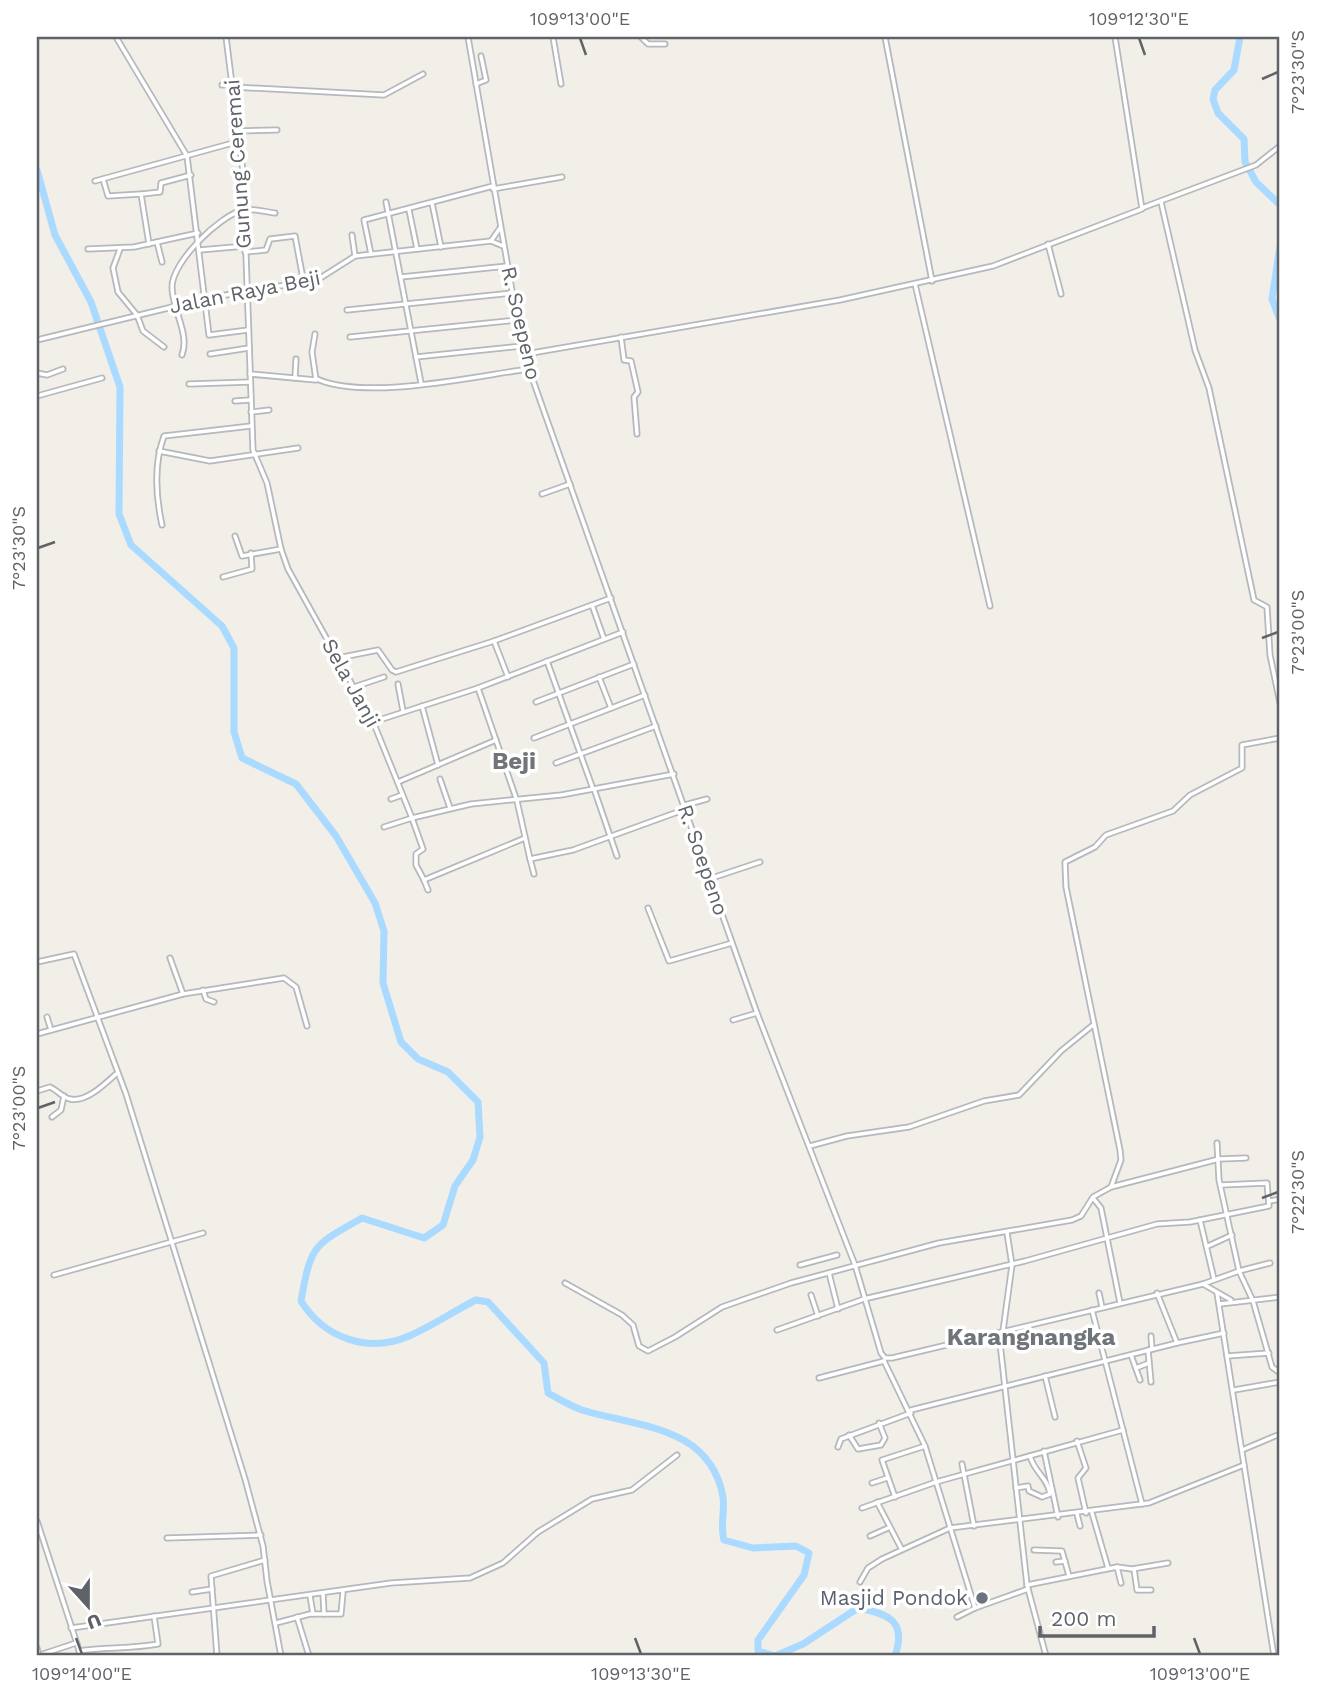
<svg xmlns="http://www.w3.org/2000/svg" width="1317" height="1693" font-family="'Work Sans',sans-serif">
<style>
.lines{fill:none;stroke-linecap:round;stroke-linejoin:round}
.river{stroke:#aadaff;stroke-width:7}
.minor-casing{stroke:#b5b8bc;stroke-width:7}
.minor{stroke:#fff;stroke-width:3.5}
.ticks{fill:none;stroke:#5f6368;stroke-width:2.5}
.worship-dot{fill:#6b7280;stroke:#fff;stroke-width:2.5}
.labels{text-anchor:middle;stroke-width:7;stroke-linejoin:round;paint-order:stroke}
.street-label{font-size:21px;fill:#5f6368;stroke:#fff}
.worship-label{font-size:21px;fill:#5b616d;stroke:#fff;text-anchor:end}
.quarter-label{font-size:24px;font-weight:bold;fill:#70757a;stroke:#fff}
.neatline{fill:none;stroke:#5f6368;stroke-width:2.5}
.ticks-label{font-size:18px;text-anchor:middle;fill:#5f6368}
</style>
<rect width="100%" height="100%" fill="#f1efe8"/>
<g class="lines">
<g class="river">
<polyline points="1240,37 1234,70 1215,90 1213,99 1218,113 1244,139 1245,162 1256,182 1280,205"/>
<path d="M37,170l18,65 36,67 29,85 -1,127 12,31 91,81 12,22v84l8,26 54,26 40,52 39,67 9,28 -1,52 18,59 17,17 30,13 30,30 2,35 -7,23 -18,26 -12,39 -19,13 -62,-20c-49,28 -51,26 -61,83 23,37 67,53 108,35 23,-10 45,-25 67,-36l12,2 56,61 4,30c11,6 23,13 34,17 55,17 128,15 141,87 2,14 -3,28 1,43l29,8 43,-2 13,7 -5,22 -46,65v11l17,5 28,-12 55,-36c31,6 49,13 37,48"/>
<polyline points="1280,246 1272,299 1280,320"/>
</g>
<defs>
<g id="minor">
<polyline points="116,37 187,156 209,335 248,330"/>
<polyline points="226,37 243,172 253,450 267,483 281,549 288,569 374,724 412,818 471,804 561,795 674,774"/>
<polyline points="468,37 519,331 529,369 757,1013 855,1265 881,1353 885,1358 892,1358 1203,1284 1239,1271 1219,1180 1217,1143"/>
<polyline points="553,37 561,84"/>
<polyline points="641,37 648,44 665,44"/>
<polyline points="885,37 932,281"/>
<polyline points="476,84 486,80 481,56"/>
<polyline points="222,85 233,84"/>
<polyline points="233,87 384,95 423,74"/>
<polyline points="239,131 277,130"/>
<polyline points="103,179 108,196 141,194 149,244"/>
<polyline points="95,181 240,141"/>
<polyline points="493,189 562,177"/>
<polyline points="142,194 160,192 161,183 191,175"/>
<polyline points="386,202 421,383"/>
<polyline points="1161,202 1195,350 1209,388 1254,600 1267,607 1270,655 1280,703"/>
<polyline points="432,203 441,247"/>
<polyline points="1142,208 1256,165 1280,146"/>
<polyline points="409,210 417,249"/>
<polyline points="352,235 355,256"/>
<polyline points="491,241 500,228"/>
<polyline points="157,242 162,262"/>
<polyline points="1048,244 1061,294"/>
<polyline points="88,249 134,247 198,233"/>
<polyline points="120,249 113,268 118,292 137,315 143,331 164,347"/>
<polyline points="200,250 245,246"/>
<polyline points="245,252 266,250 270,239 295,236 304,284"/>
<polyline points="371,254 364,220 493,186"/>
<polyline points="401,277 507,266"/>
<polyline points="915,284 990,606"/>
<polyline points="347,310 512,293"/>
<polyline points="350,337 517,320"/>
<polyline points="621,337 624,360 631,361 638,392 634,397 637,434"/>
<polyline points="37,340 205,299 262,288 314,282 355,256 491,241 503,246"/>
<polyline points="210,354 249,348"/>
<polyline points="526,354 840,300 993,266 1142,209 1115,37"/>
<path d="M182,355c8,-22 -10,-45 -10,-68 0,-25 47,-71 71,-77 9,-2 23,2 32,3"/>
<polyline points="416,357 522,346"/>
<polyline points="37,373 47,375 63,369"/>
<polyline points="250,374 316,380 312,352 315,334"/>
<polyline points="295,378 296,359"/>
<path d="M317,379c49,22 158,-3 212,-10"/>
<polyline points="189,384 250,382"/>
<polyline points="37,396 102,378"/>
<polyline points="235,401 250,400"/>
<polyline points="251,412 269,410"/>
<polyline points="159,451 210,461 298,448"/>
<polyline points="542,494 570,484"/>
<path d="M162,525c-6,-28 -8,-62 2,-89l87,-10"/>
<polyline points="235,536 242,556 281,549"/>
<polyline points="223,577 252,569 251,553"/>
<polyline points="592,605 604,639"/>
<polyline points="494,641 508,677"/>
<polyline points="338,658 378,650 392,670 396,672 494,641 611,598"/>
<polyline points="547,661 593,789"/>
<polyline points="599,677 611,708"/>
<polyline points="398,684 403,711"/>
<polyline points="354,687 384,677"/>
<polyline points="478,688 517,801 530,859 573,850 686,809"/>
<polyline points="536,702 634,664"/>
<polyline points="422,706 438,765"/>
<polyline points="373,722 478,688 623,632"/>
<polyline points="534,738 645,695"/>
<polyline points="556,763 656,726"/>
<polyline points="440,779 450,808"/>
<polyline points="398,782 496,740"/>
<polyline points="594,789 617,856"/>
<polyline points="391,799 402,795"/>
<polyline points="685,805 707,799"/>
<polyline points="384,827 412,818 423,849 416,854 416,865 424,880 525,838"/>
<polyline points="530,859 534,874"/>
<polyline points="709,879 760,862"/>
<polyline points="424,880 428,890"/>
<polyline points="648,908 669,961 732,943"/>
<polyline points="170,958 183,994"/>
<polyline points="37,962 74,954 126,1094 245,1479 263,1546 267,1581 281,1656"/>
<polyline points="203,990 206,999 214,1002"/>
<polyline points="47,1017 51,1030"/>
<polyline points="733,1020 757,1013"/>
<polyline points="37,1034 183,994 284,978 296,987 307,1026"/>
<path d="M37,1091l13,-4c7,3 13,11 20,12 16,4 36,-16 46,-25"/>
<polyline points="52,1117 61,1110 64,1096"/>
<polyline points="810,1146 847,1136 909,1127 984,1101 1019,1095 1061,1051 1093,1025"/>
<polyline points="1111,1187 1121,1160 1120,1150 1066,887 1065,862 1095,847 1106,835 1173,811 1190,795 1242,768 1242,745 1280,738"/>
<polyline points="1093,1198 1101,1208 1120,1303"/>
<polyline points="1270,1201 1280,1199"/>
<polyline points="1200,1220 1214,1279"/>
<polyline points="1208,1246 1232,1235"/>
<polyline points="1270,1263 1239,1271 1253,1301 1272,1367 1280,1373"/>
<polyline points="800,1265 837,1255"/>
<polyline points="829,1273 838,1309"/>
<polyline points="54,1275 203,1233"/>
<polyline points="565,1283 622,1315 633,1325 639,1346 648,1351 675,1337 722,1307 791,1283 939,1243 1072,1220 1081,1216 1093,1197 1111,1187 1219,1159 1246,1158"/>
<polyline points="1203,1284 1231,1300"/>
<polyline points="1099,1293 1102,1307"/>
<polyline points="1157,1293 1177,1343 1224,1333"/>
<polyline points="1217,1293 1274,1656"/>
<polyline points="811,1295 818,1316"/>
<polyline points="1220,1304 1280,1297"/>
<polyline points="1092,1310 1142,1504"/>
<polyline points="777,1330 864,1299 1025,1261 1157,1224 1190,1222 1269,1206 1267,1183 1221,1185"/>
<polyline points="1003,1331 1012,1265 1007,1233"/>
<polyline points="999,1334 1027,1585 1046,1656"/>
<polyline points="1151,1336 1152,1349"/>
<polyline points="1148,1350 1151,1382"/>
<polyline points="1131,1355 1140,1380"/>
<polyline points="1227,1356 1269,1353"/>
<polyline points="884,1361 925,1446 975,1608 1028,1589"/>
<polyline points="1136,1368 1149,1363"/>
<polyline points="1045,1376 1055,1417"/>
<polyline points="819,1378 884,1361"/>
<polyline points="1234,1390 1280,1382"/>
<polyline points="911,1410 1177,1343"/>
<polyline points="849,1435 858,1449 881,1445 885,1438 879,1423"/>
<polyline points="1077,1441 1086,1468 1078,1478 1086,1513"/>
<polyline points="838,1447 841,1439 911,1413"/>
<polyline points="1242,1450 1280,1434"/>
<polyline points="1044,1451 1058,1517"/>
<polyline points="962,1464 974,1526"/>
<polyline points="872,1483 887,1478"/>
<path d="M1016,1488l12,-2 1,5 13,6 8,-3c-2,-16 -16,-22 -20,-38"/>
<polyline points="895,1497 882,1460 925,1446"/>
<polyline points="877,1502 901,1548"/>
<polyline points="862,1508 936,1482 1123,1430"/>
<polyline points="1092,1513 1108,1568"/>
<polyline points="1077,1514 1080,1526"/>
<polyline points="37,1521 81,1656"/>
<polyline points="870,1536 888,1528"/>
<polyline points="167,1538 261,1535"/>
<polyline points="1034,1550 1062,1551 1069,1576"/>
<polyline points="1056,1562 1065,1561"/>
<polyline points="1117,1567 1132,1569 1168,1563"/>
<polyline points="1134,1569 1137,1590 1151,1590"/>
<polyline points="860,1582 868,1568 882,1559 950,1528 1149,1503 1244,1465"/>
<polyline points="1027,1585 1117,1567 1121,1583"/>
<polyline points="192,1592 212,1589"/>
<polyline points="323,1593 324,1614"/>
<polyline points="310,1596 313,1614"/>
<polyline points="297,1617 309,1656"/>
<polyline points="957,1617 975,1608"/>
<polyline points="276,1623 310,1614 341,1614 343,1592"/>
<polyline points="71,1628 391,1583 470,1578 503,1563 538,1532 592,1499 632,1490 677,1455"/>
<polyline points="37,1648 39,1656"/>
<path d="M79,1651c28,-4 51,-2 79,-7l-4,-28"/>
<polyline points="37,1656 76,1643"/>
<polyline points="217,1656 211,1576 265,1560"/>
</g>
</defs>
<use href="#minor" class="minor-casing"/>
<use href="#minor" class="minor"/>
</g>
<path class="ticks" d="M580,38l6,17M1139,38l6,17M1262,79l16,-7M38,548l17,-6M1262,638l16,-6M38,1108l17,-6M1262,1198l16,-6M76,1638l6,16M635,1638l6,16M1194,1638l6,16"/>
<circle class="worship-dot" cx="982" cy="1598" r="7"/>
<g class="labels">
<g class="street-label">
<text transform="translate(238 164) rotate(-94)" y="7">Gunung Ceremai</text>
<text transform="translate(245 292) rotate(-11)" y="7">Jalan Raya Beji</text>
<text transform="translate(521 323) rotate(77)" y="7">R. Soepeno</text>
<text transform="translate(351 683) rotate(61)" y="7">Sela Janji</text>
<text transform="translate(703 860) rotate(71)" y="7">R. Soepeno</text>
</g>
<g class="worship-label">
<text x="968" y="1605">Masjid Pondok</text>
</g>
<g class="quarter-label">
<text x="514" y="769">Beji</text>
<text x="1031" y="1345">Karangnangka</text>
</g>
</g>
<rect width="1317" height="1693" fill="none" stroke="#ffffff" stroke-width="77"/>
<g transform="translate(88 1606) rotate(159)" stroke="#ffffff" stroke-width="5" paint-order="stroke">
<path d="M0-5L12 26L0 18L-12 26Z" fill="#5f6368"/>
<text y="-10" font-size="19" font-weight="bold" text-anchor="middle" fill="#5f6368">U</text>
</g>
<path d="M1040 1626v10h114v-10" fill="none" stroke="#5f6368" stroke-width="3.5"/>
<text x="1051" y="1626" font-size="21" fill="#5f6368" stroke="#ffffff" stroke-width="5" paint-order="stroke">200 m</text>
<rect x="38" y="38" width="1240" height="1616" class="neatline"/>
<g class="ticks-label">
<text x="580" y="25">109°13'00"E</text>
<text x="1139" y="25">109°12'30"E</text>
<text transform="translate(1298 72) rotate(-90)" y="6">7°23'30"S</text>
<text transform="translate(19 548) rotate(-90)" y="6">7°23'30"S</text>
<text transform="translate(1298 632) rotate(-90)" y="6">7°23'00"S</text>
<text transform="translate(19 1108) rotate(-90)" y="6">7°23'00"S</text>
<text transform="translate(1298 1192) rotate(-90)" y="6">7°22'30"S</text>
<text x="82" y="1680">109°14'00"E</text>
<text x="641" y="1680">109°13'30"E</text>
<text x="1200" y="1680">109°13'00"E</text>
</g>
</svg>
